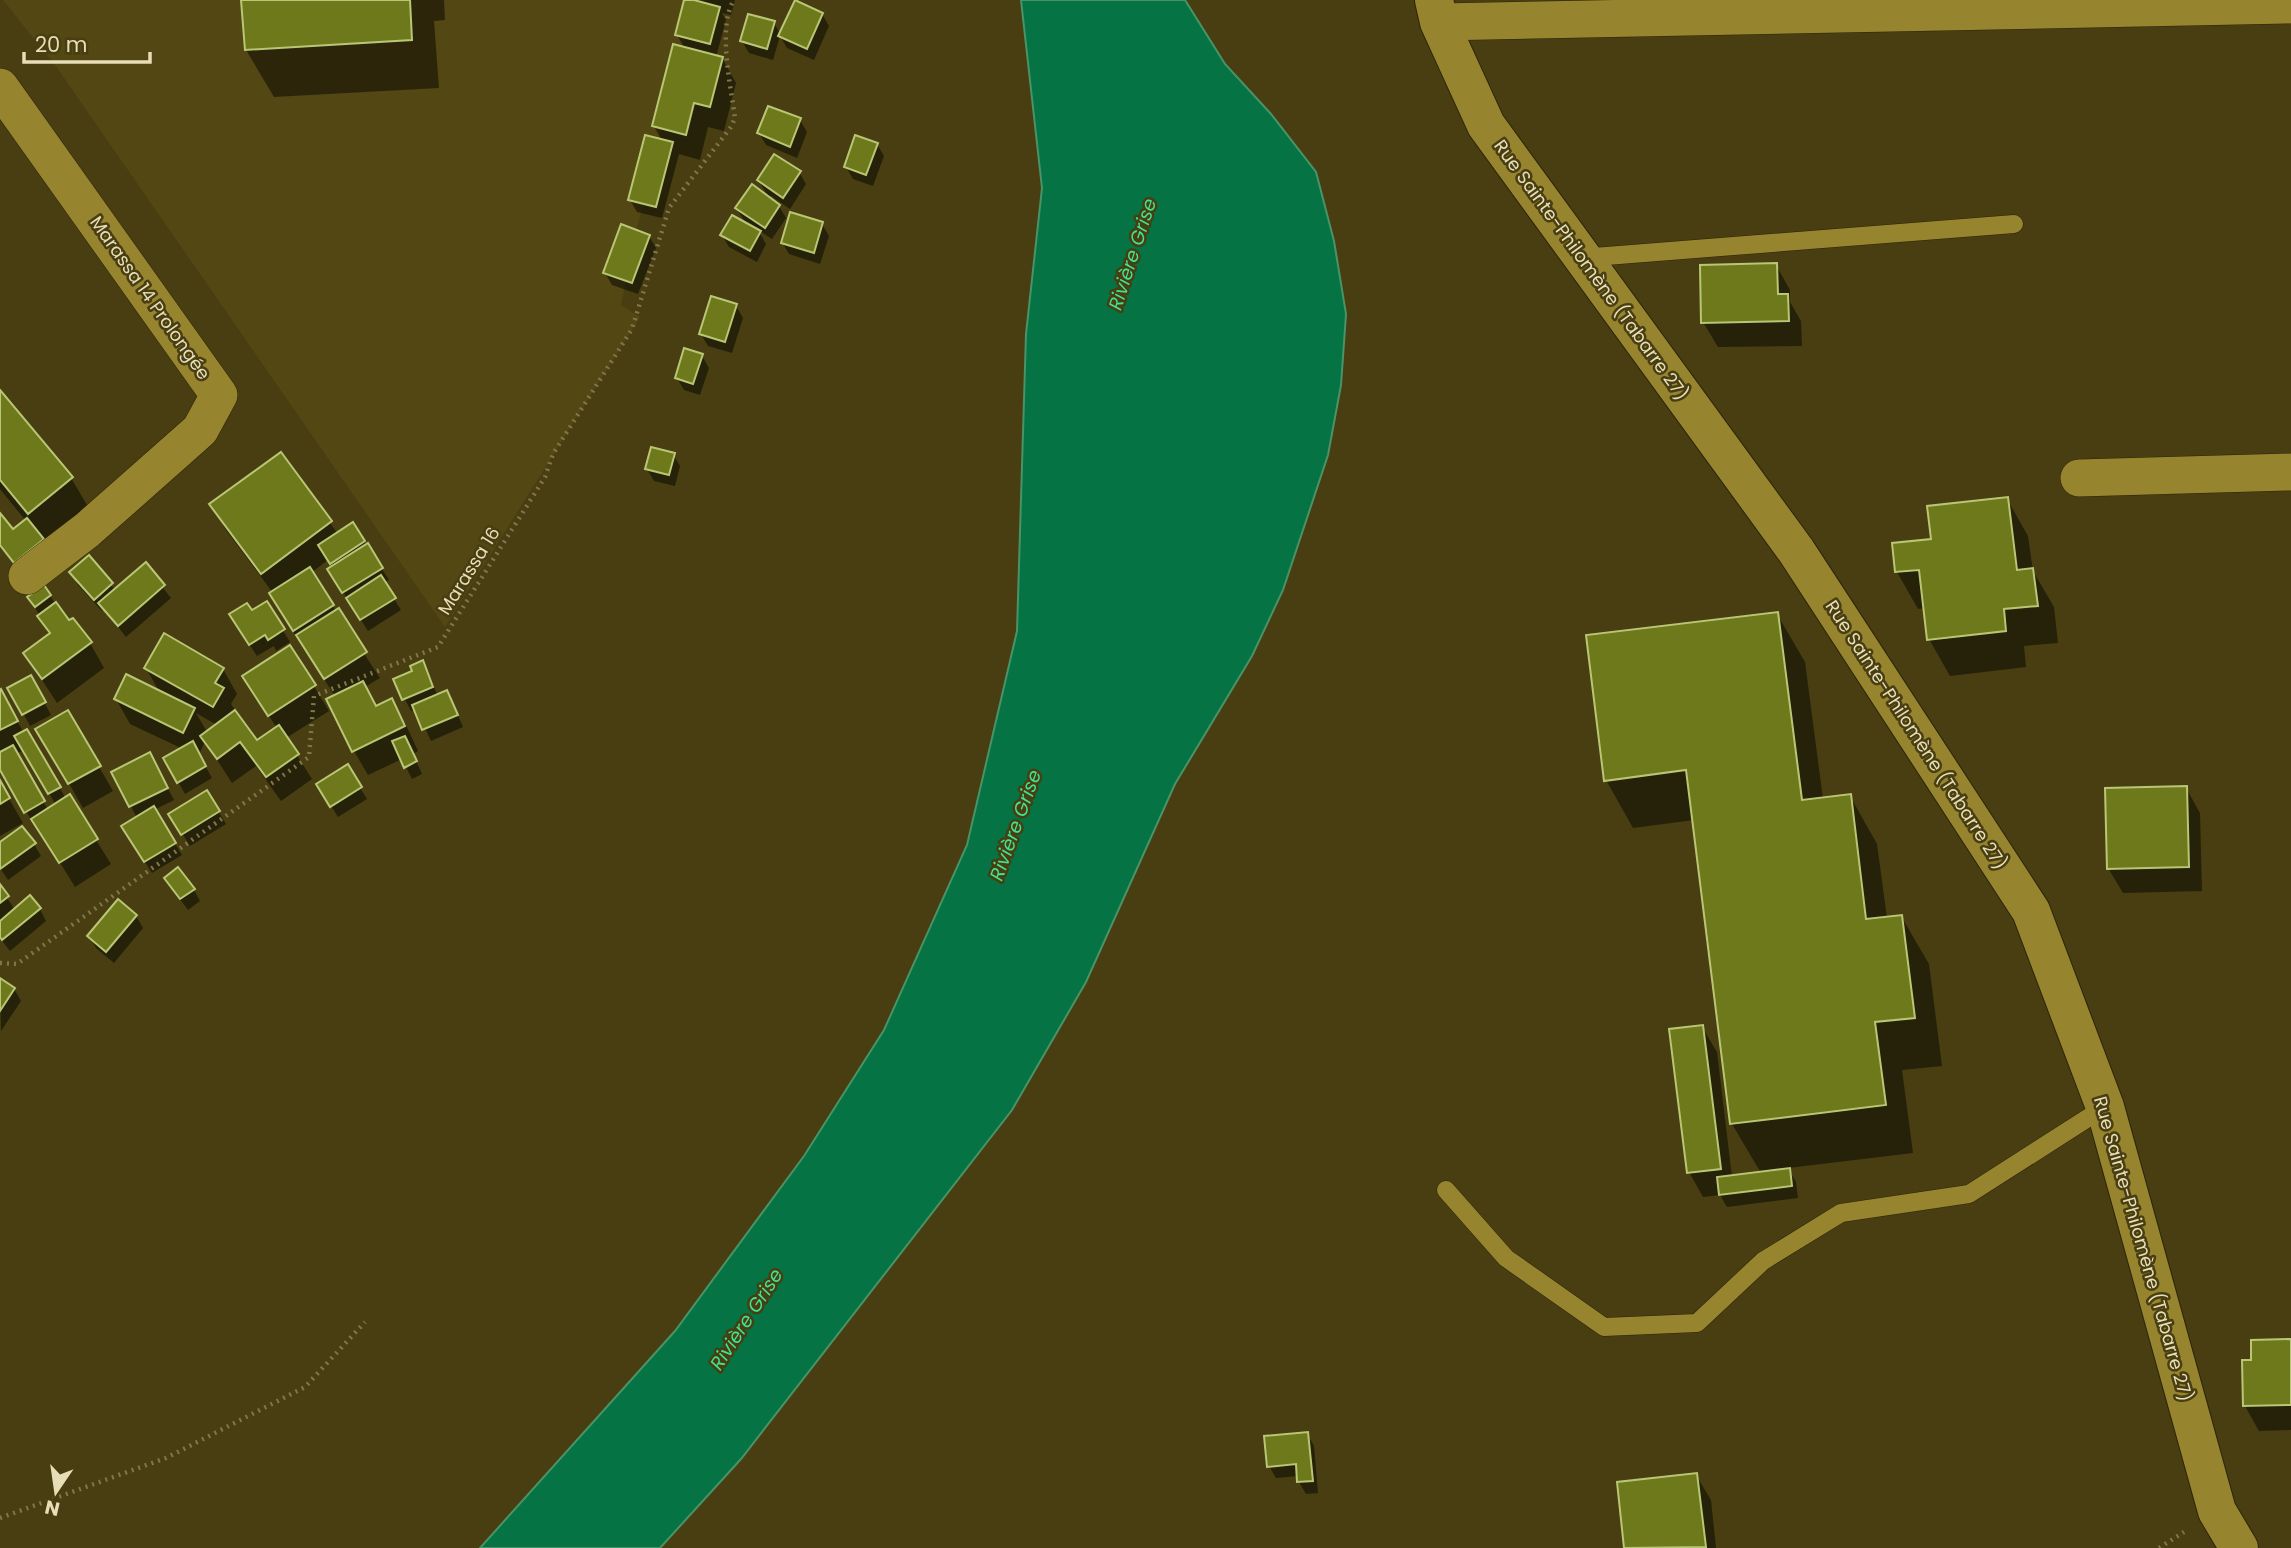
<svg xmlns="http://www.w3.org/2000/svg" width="2291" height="1548" font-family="Poppins,sans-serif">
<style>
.built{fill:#534714}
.water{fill:#057344;stroke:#499366;stroke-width:2}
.shadow{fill:#0007;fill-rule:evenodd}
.building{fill:#6d791a;stroke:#b9c675;stroke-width:2}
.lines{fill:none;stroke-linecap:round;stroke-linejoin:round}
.service-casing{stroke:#2b250b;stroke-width:19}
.minor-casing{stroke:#2b250b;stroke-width:38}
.tertiary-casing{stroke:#2b250b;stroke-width:40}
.path{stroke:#80764b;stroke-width:4.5;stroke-dasharray:2 5;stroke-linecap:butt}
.service{stroke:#96842e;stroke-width:18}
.minor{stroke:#96842e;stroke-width:37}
.tertiary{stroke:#96842e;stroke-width:38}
.labels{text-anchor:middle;stroke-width:5;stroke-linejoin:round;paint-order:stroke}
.street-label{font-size:18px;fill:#e7deb7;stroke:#483e11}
.water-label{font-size:19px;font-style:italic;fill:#42e292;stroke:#483e11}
</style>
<rect width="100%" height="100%" fill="#483e11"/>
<polygon class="built" points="3,0 694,0 634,240 621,305 640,317 445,627 55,65"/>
<polygon class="water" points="1021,0 1185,0 1225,64 1271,114 1316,172 1334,241 1346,314 1341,385 1328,455 1283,590 1252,656 1175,784 1086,982 1012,1110 741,1459 660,1548 480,1548 675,1331 804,1156 884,1030 967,845 1017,631 1026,334 1042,188"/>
<g class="shadow">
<polygon points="243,0 444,0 445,20 434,21 439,88 274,97 246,50"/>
<polygon points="685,0 735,0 731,15 722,13 726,20 716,57 722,58 736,83 724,131 708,127 700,160 679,154 662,218 637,212 630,200 662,141 654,126 685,49 677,35"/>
<polygon points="822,14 829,26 814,60 787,48 780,36 773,60 749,53 742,41 774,23 781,35"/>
<polygon points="800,120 807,132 797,158 766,145 759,133"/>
<polygon points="877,144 884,156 873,186 853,179 846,167"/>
<polygon points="799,172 806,184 790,209 771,196 769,198 759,181"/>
<polygon points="779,206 786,218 772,239 758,230 766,244 757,262 729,247 722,235 747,225 737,209"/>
<polygon points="822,224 829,236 820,264 789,254 782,242"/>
<polygon points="649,236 656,248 638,294 612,285 605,273"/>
<polygon points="1776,265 1790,290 1790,302 1801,321 1802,346 1718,347 1703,322"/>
<polygon points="736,306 743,318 732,353 708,346 701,334"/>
<polygon points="702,356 709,368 700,395 684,390 677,378"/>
<polygon points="0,392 71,478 93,515 22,573 0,546 0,516 13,532 26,521 0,489"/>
<polygon points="673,454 680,466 675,486 654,481 647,469"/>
<polygon points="280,455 338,534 353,524 389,580 384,583 401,610 368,631 336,581 333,567 329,559 311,573 380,678 365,687 377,708 391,701 406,725 418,751 413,754 422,774 412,779 402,759 368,775 354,751 335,696 285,619 273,593 226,530 212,505"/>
<polygon points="2007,499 2028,536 2033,571 2054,607 2058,643 2024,646 2026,667 1950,676 1929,639 1925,608 1918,609 1897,572 1933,540"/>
<polygon points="89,558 115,590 145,565 171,598 126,637 104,609 102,611 78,585 72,573"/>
<polygon points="50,596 69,623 90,643 104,668 57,703 25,654 50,635 30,598"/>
<polygon points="266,603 290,642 276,651 274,646 257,656 238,627 252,613"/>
<polygon points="1777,614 1805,662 1823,799 1850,796 1877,844 1887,918 1901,916 1929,964 1942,1066 1902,1070 1913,1153 1788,1168 1796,1182 1798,1198 1727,1207 1720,1195 1703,1197 1689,1172 1702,1027 1717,1052 1732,1177 1761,1173 1732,1124 1694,820 1633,828 1606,780"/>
<path d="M290,647l39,64 -43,27 26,41 -31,22 -25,-35 -24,17 -27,-42 -6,14 13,23 -27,16 -20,-35 18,-10 -53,-25 -14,-25 44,-6 -14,-25 77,1 14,25 -6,10 25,39 21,-15 -18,-27zM196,713l21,12 -10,7z"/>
<polygon points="422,663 438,696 453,704 463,727 431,741 416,709 411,711 395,680 414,672"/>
<polygon points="31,678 51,715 30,726 10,688"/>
<path d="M0,692l24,41 3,-2 39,68 30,41 15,24 -36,23 -40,-65 -2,1 -33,-56zM24,750l32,55 -8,5 -32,-56z"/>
<polygon points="68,713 113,791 83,808 38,729"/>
<polygon points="156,766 174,800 154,810 182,855 152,873 131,839 137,818 113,772"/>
<polygon points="347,767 367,799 338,817 325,796"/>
<polygon points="0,783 23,823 0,836"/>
<polygon points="2186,788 2200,813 2202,891 2123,893 2108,868"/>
<polygon points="206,792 226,824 190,846 170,814"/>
<polygon points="0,844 34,844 41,856 8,880 0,868"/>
<polygon points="0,887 15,910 40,909 46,921 10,951 0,938"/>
<polygon points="173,890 194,890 200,901 188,910"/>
<polygon points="136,916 143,928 114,963 96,948 89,936"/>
<polygon points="0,981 14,989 21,1001 1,1031"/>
<polygon points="2291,1341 2291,1430 2259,1431 2245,1406 2244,1361 2253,1361"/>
<polygon points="1307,1434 1314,1446 1318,1493 1306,1494 1299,1482 1299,1476 1276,1478 1269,1466"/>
<polygon points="1696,1475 1711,1500 1716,1548 1626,1548 1619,1483"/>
</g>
<g class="building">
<polygon points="241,0 410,0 412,40 245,50"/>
<polygon points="684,0 694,0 720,7 710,44 675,35"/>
<polygon points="795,0 823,13 807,49 778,36"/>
<polygon points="748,14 775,21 767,49 740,41"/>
<polygon points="673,44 723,57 710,107 694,103 686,135 652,126"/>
<polygon points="768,106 801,118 790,147 757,133"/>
<polygon points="645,135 673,142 656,207 628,200"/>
<polygon points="855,135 878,143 866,175 844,167"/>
<polygon points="774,154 801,171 783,198 757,180"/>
<polygon points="752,184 780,205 765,228 735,208"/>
<polygon points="790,212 823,222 814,253 781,243"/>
<polygon points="732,215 761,231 750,251 720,235"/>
<polygon points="621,224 650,235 632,283 603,273"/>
<polygon points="1777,263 1778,294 1788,294 1789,321 1701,323 1700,265"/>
<polygon points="711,296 737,304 725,342 699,334"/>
<polygon points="684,348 703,354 693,384 675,378"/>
<polygon points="0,390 73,477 28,514 0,480"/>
<polygon points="651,447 675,453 669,475 645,469"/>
<polygon points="281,452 332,521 261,574 209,504"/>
<polygon points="2008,497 2017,570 2033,568 2038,606 2004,609 2006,631 1927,640 1919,570 1895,572 1892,543 1931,539 1927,506"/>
<polygon points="0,513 13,529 27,518 44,539 14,563 0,545"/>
<polygon points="353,522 365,541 330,564 318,545"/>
<polygon points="368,543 383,568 342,593 327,569"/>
<polygon points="89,555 113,583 94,600 69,572"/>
<polygon points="146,562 165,585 118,626 98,603"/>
<polygon points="310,567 334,605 293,631 269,593"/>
<polygon points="381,575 396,598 360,620 346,598"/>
<polygon points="44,585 51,595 35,607 27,597"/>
<polygon points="267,601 285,629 268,640 265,635 249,645 229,614 247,603 252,610"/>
<polygon points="56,602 69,620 73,618 92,642 42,679 23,653 50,633 37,616"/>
<polygon points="339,608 367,652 324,679 296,635"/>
<polygon points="1778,612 1802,800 1851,794 1866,919 1902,915 1915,1018 1875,1022 1886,1105 1730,1124 1686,770 1604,781 1586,635"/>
<polygon points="164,633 224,668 215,683 224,688 213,707 144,668"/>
<polygon points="290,645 316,685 268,716 242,676"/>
<polygon points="423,660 433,687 402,700 393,679 412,671 410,666"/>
<polygon points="126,674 195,708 183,733 114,699"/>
<polygon points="31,675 46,702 22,715 7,688"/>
<polygon points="363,681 376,706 392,698 405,726 352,752 326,699"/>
<polygon points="1,689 18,721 0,730 0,690"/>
<polygon points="447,690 458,715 422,730 412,705"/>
<polygon points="68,710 101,766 68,784 35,729"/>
<polygon points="235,710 257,740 279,725 299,754 266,777 240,742 217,759 200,736"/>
<polygon points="27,729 61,787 48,794 14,736"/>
<polygon points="405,736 417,761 404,768 392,741"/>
<polygon points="193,741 206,766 177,783 163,758"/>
<polygon points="13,745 45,801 24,813 0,770 0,752"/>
<polygon points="150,752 168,788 129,807 111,772"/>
<polygon points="348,764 362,787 330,807 316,784"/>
<polygon points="0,780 10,798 0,804"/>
<polygon points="2187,786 2189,867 2107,869 2105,788"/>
<polygon points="207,790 220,811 181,835 168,814"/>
<polygon points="70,794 98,839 59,863 31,819"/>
<polygon points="154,806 176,843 144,862 121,826"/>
<polygon points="22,826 36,843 0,869 0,842"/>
<polygon points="178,867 195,889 180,899 164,878"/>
<polygon points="0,884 9,896 0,903"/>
<polygon points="30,895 41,908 2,940 0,937 0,921"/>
<polygon points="118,899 137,915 106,952 87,936"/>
<polygon points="0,978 15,988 0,1011"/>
<polygon points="1703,1025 1721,1169 1687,1173 1669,1029"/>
<polygon points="1790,1168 1792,1186 1719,1195 1717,1177"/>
<polygon points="2291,1339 2291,1405 2243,1406 2242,1360 2251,1360 2251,1340"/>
<polygon points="1308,1432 1313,1481 1297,1482 1296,1464 1267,1467 1264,1436"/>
<polygon points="1697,1473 1706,1547 1624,1548 1617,1482"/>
</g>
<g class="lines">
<defs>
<g id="service">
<polyline points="1581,258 2014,224"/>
<polyline points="1446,1190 1506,1258 1604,1327 1697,1323 1763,1261 1841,1213 1969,1194 2105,1107"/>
</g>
<g id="minor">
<polyline points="1439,22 2291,5"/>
<polyline points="0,87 219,395 200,430 87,530 27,576"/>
<polyline points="2079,478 2291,472"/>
</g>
<polyline id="tertiary" points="1434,0 1439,22 1486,125 1797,552 2031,911 2105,1107 2217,1511 2239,1548"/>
</defs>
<use href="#service" class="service-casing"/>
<use href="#minor" class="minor-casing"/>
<use href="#tertiary" class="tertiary-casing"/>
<g class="path">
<path d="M0,963l17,1 292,-207 5,-61 124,-49 107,-170 8,-23 79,-125 37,-121 62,-81 4,-9c-4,-30 -18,-92 -1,-118"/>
<polyline points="0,1518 166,1458 305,1387 365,1322"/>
<polyline points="2159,1548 2184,1532"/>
</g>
<use href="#service" class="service"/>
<use href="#minor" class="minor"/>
<use href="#tertiary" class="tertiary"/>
</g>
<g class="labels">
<g class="street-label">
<text transform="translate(1591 270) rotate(54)" y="6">Rue Sainte-Philomène (Tabarre 27)</text>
<text transform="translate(150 298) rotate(55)" y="6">Marassa 14 Prolongée</text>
<text transform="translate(469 571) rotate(-58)" y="6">Marassa 16</text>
<text transform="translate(1916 735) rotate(57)" y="6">Rue Sainte-Philomène (Tabarre 27)</text>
<text transform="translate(2143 1249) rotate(74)" y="6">Rue Sainte-Philomène (Tabarre 27)</text>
</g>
<g class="water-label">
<text transform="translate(1132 254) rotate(-72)" y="7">Rivière Grise</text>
<text transform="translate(1015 825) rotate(-70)" y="7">Rivière Grise</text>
<text transform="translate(746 1319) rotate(-57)" y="7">Rivière Grise</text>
</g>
</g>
<g transform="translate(56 1492) rotate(193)" stroke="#483e11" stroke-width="5" paint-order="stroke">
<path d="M0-5L12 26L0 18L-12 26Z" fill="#e7deb7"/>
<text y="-10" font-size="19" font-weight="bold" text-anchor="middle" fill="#e7deb7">N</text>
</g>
<path d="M24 52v10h126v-10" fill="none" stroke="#e7deb7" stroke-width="3.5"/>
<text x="35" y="52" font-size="21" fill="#e7deb7" stroke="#483e11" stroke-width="5" paint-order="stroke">20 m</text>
</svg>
